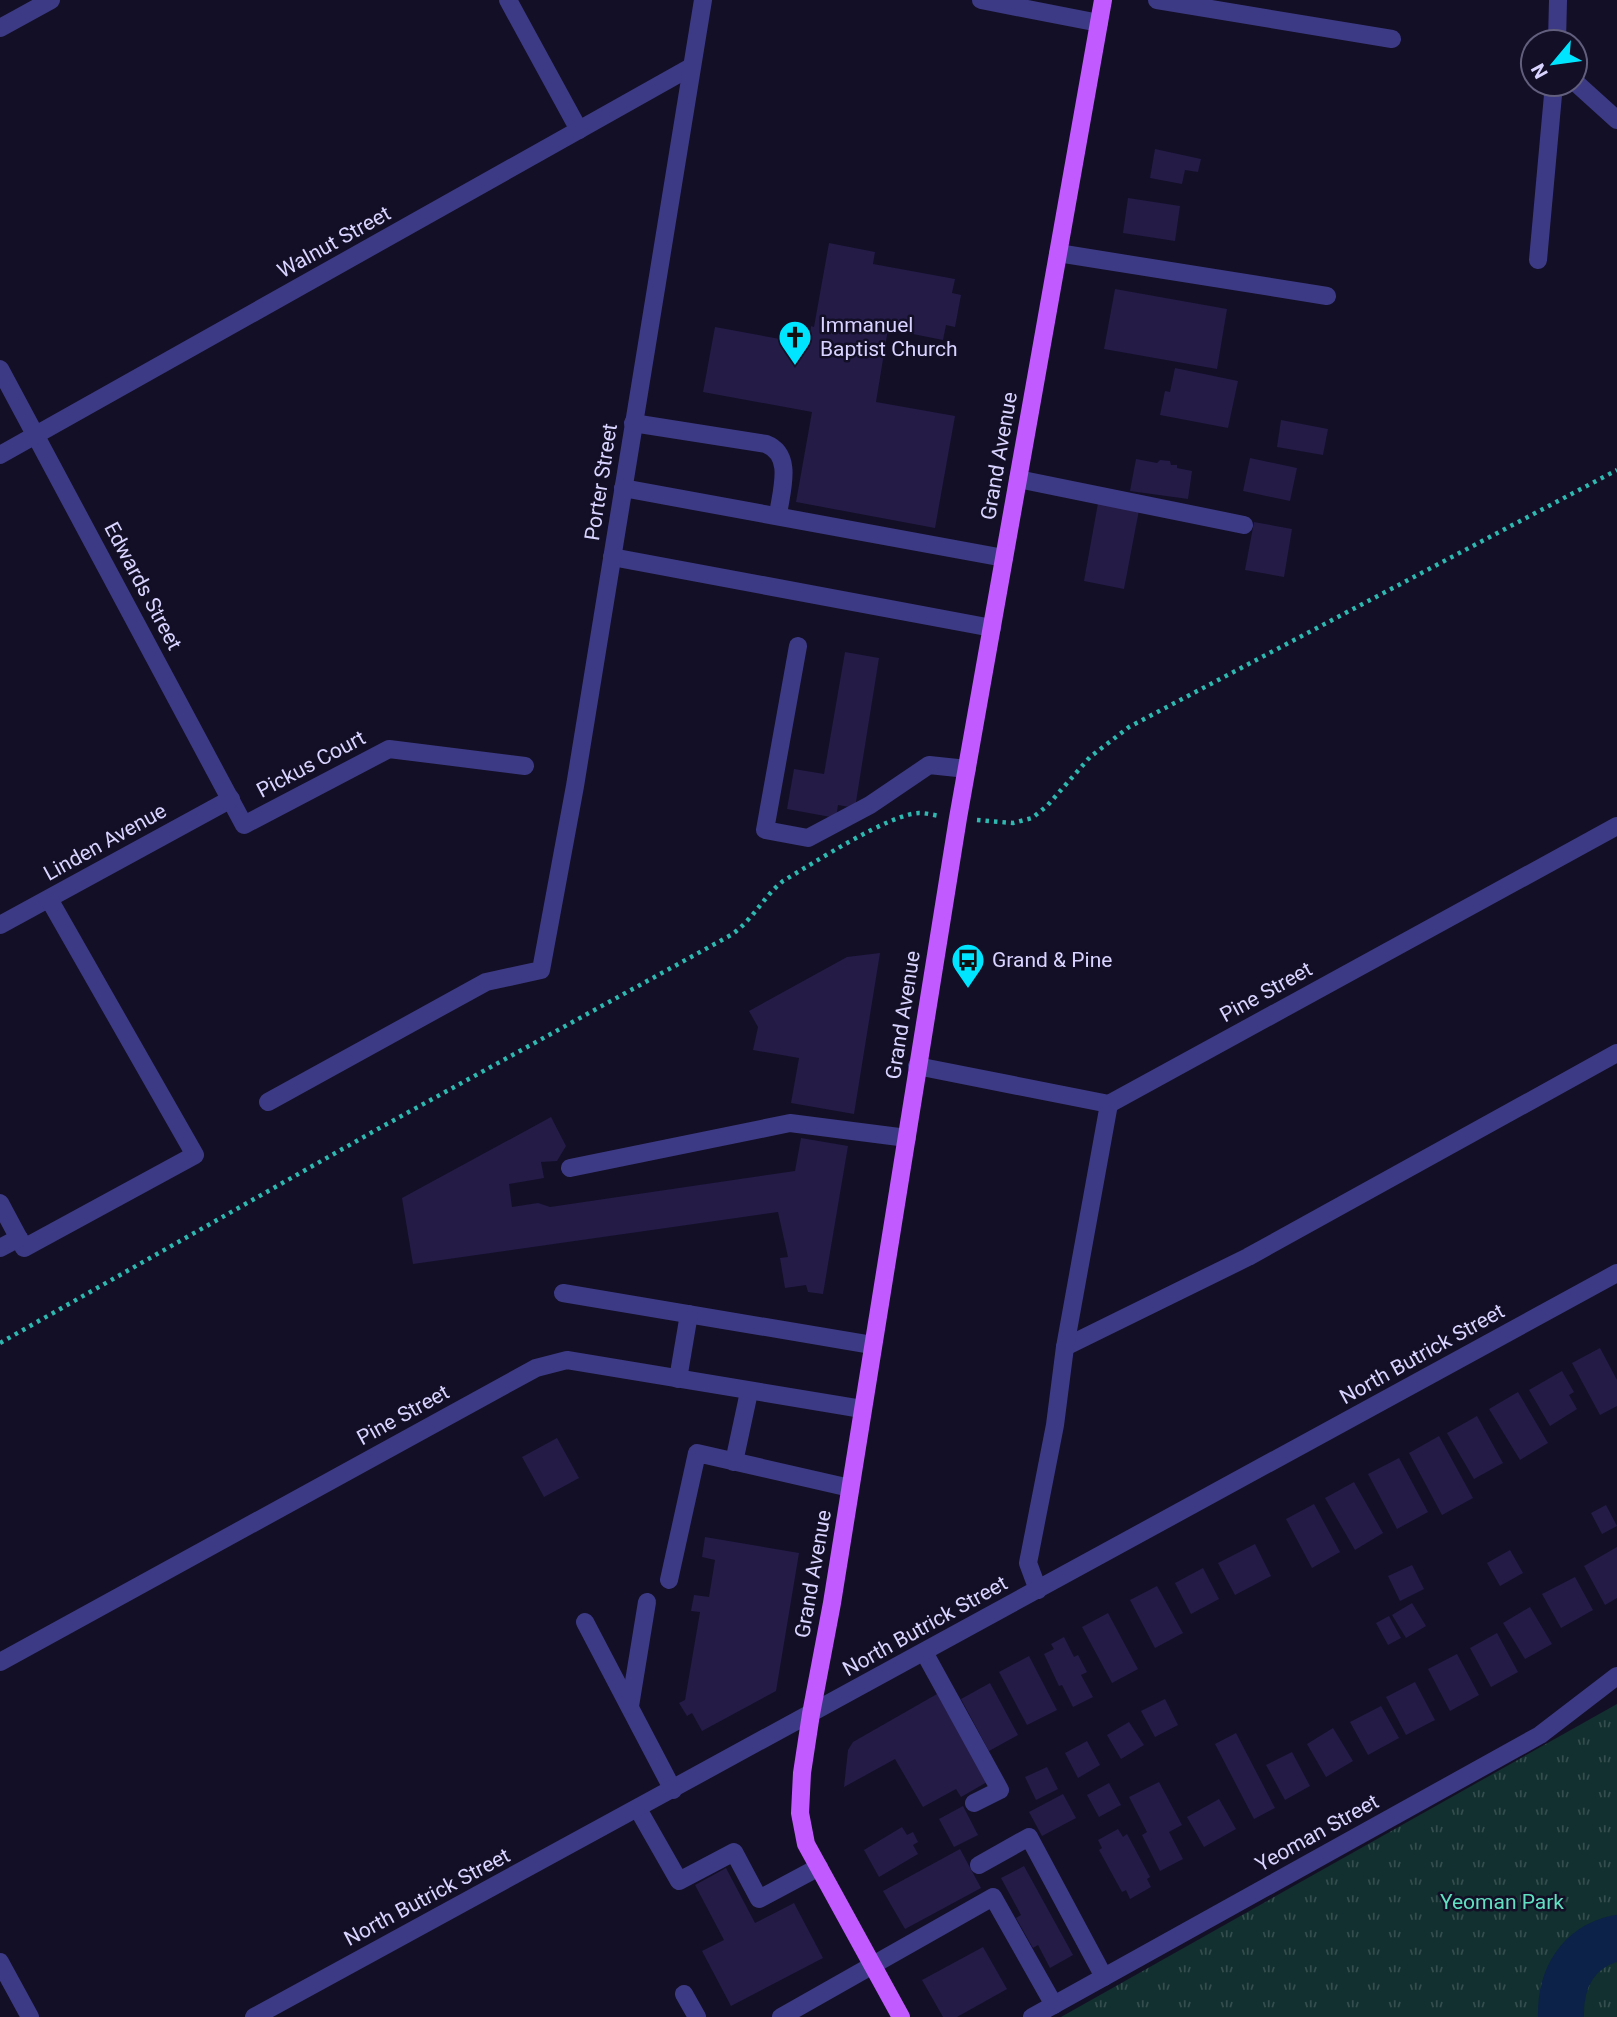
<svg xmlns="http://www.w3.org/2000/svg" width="1617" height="2017" font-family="Roboto,sans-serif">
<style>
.park{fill:url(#park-tufts)}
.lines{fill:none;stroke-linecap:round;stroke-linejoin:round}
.river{stroke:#0c2248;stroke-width:46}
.building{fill:#241b47}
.path{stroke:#2fb8b0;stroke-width:4.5;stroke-dasharray:3.5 5;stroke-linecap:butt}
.minor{stroke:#3d3a85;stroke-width:18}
.major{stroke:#c25bff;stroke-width:18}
.labels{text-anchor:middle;stroke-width:5;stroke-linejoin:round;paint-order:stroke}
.street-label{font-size:21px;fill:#d9d4ff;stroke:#130f26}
.poi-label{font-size:21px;fill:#d9d4ff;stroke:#130f26;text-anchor:start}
.park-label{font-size:21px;fill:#5fe0c0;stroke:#130f26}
</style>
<defs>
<pattern id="park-tufts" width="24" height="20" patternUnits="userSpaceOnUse" patternTransform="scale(1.75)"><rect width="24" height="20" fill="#12302f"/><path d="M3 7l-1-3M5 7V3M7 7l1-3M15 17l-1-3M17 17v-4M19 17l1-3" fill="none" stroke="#344d4e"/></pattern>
</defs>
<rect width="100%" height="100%" fill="#130f26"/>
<polygon class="park" points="1617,1704 1617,2017 1061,2017"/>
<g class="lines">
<path class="river" d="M1561,2017c-1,-39 17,-70 56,-79"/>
</g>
<g class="building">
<polygon points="1155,149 1201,159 1198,172 1185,170 1182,184 1150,178"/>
<polygon points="1128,198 1180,206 1175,241 1123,233"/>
<polygon points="829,243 875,252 873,264 955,279 952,293 961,295 955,327 946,325 943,340 888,329 876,402 955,416 935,528 796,502 812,412 703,392 715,327 802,343 804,333 810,335 811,326 814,327"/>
<polygon points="1115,289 1227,309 1217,369 1104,349"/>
<polygon points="1175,368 1238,381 1228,428 1160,415 1165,391 1170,392"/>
<polygon points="1281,420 1328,429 1323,455 1277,447"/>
<polygon points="1250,458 1297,468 1290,501 1243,491"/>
<polygon points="1136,459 1157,463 1160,460 1170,461 1171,465 1177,465 1177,468 1192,471 1188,499 1130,491"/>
<polygon points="1098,503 1139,510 1124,589 1084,581"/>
<polygon points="1254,522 1292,529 1284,577 1245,570"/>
<polygon points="845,652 879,658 855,808 838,805 836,818 787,809 794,769 824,774"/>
<polygon points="880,953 854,1114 791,1103 799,1058 753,1050 758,1027 749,1011 847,957"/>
<polygon points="551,1117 566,1146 557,1161 541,1162 544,1178 509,1184 512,1207 538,1203 550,1207 795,1171 801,1138 848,1146 823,1294 808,1292 806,1285 785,1288 780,1258 788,1257 778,1212 413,1264 402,1198"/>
<polygon points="1600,1348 1617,1380 1617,1406 1600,1415 1572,1363"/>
<polygon points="1562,1371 1574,1392 1569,1395 1577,1409 1550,1426 1529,1390"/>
<polygon points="1518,1392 1548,1443 1520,1460 1489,1409"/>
<polygon points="1477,1416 1503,1463 1474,1479 1447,1433"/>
<polygon points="1439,1436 1473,1498 1442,1515 1409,1453"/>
<polygon points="557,1438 579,1478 544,1497 522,1457"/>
<polygon points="1399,1458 1428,1512 1397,1529 1368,1474"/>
<polygon points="1354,1482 1383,1533 1355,1550 1325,1498"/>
<polygon points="1314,1504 1340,1552 1312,1568 1286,1519"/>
<polygon points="1606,1505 1617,1526 1602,1534 1591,1513"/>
<polygon points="705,1537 799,1553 776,1691 702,1731 692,1713 687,1716 679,1703 685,1700 700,1612 691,1611 694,1595 709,1597 715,1560 702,1557"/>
<polygon points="1255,1544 1271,1576 1235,1595 1218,1563"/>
<polygon points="1617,1547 1617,1598 1605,1605 1584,1566"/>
<polygon points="1510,1550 1523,1573 1500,1586 1487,1563"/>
<polygon points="1412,1565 1424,1589 1400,1601 1388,1576"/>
<polygon points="1203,1568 1219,1599 1191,1614 1175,1583"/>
<polygon points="1575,1577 1593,1610 1561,1628 1542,1594"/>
<polygon points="1157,1586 1183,1633 1155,1648 1130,1600"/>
<polygon points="1412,1603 1426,1626 1406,1638 1392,1615"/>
<polygon points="1530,1607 1552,1644 1525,1659 1503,1623"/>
<polygon points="1108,1613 1138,1669 1112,1683 1082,1627"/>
<polygon points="1389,1616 1401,1638 1388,1645 1376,1623"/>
<polygon points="1497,1633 1518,1672 1491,1687 1470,1648"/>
<polygon points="1064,1637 1074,1657 1078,1655 1087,1672 1081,1675 1093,1697 1073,1707 1062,1685 1059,1686 1044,1654 1054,1649 1051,1644"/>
<polygon points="1457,1654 1479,1695 1450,1711 1428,1669"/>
<polygon points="1029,1656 1057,1710 1027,1725 999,1672"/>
<polygon points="1415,1682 1435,1720 1406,1735 1386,1697"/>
<polygon points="990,1683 1018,1735 989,1751 961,1699"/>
<polygon points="937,1694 987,1782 961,1797 956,1789 923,1807 895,1759 844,1787 848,1750 853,1742"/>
<polygon points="1165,1699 1178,1725 1155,1737 1141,1711"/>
<polygon points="1381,1706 1399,1738 1368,1755 1350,1722"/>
<polygon points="1129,1722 1144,1745 1121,1759 1107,1735"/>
<polygon points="1333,1728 1353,1761 1326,1777 1307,1744"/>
<polygon points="1236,1733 1275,1808 1254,1819 1215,1744"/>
<polygon points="1087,1741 1100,1765 1078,1778 1065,1753"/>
<polygon points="1292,1752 1310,1786 1285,1800 1266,1765"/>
<polygon points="1047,1767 1058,1789 1036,1800 1025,1777"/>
<polygon points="1159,1782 1182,1825 1169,1832 1183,1859 1160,1871 1142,1835 1147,1832 1129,1797"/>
<polygon points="1109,1783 1121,1805 1099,1817 1087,1795"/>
<polygon points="1063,1794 1076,1818 1042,1836 1029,1812"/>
<polygon points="1219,1799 1236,1829 1204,1847 1187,1817"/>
<polygon points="963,1806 978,1835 954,1847 939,1819"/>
<polygon points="902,1827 907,1835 913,1832 918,1842 913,1845 918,1854 879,1877 864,1850"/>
<polygon points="1118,1829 1123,1837 1127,1834 1150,1877 1147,1879 1151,1887 1130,1899 1126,1890 1122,1892 1099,1850 1102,1848 1098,1840"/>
<polygon points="960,1849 981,1888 905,1929 883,1891"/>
<polygon points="1024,1866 1073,1955 1050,1968 1038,1945 1033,1948 1016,1918 1021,1915 1001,1878"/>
<polygon points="726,1868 755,1923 794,1903 823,1958 731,2006 702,1951 724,1940 695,1885"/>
<polygon points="983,1947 1007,1989 957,2017 943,2017 922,1980"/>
</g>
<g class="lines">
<g class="path">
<polyline points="977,820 1013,823 1032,818 1047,806 1090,757 1129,727 1617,470"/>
<path d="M0,1343l376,-213 355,-195c22,-15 32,-38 52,-54 29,-17 106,-67 136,-68 7,0 14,2 21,3"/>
</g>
<g class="minor">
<polyline points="508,0 579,130"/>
<polyline points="981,0 1099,23"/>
<polyline points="1157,0 1392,39"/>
<polyline points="0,28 51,0"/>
<polyline points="1557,42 1558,0"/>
<polyline points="1575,82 1617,120"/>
<polyline points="1058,253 1327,296"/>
<polyline points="1538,260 1554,84"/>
<polyline points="0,369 244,825 389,749 525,766"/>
<path d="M633,423l133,21c28,11 15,47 12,71"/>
<polyline points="0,455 691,67"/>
<polyline points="1018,479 1244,525"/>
<polyline points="623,488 1004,558"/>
<polyline points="612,557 992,628"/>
<polyline points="798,646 765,830 808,838 870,805 929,765 967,769"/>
<polyline points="0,925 231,799"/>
<polyline points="917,1066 1109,1104 1617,826"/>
<polyline points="268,1102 486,982 541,970 575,786 703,0"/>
<polyline points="570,1168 790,1123 907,1138"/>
<polyline points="0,1203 24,1248 195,1155 49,899"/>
<polyline points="0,1248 19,1238"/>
<polyline points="563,1293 872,1345"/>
<polyline points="1065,1347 1248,1257 1617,1053"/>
<polyline points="678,1379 689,1314"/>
<polyline points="734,1462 749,1392"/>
<polyline points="669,1580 697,1453 850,1488"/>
<polyline points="1038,1590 1028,1563 1055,1425 1065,1347 1109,1104"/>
<polyline points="585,1622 673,1790"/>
<polyline points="924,1652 1000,1790 974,1803"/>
<polyline points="0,1662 536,1368 567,1360 862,1409"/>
<polyline points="630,1706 647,1602"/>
<polyline points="638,1809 679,1881 734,1852 759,1899 819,1867"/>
<polyline points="979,1865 1029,1837 1104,1977"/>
<polyline points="0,1962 30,2017"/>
<polyline points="684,1994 697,2017"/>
<polyline points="254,2017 1617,1273"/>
<polyline points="781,2017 993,1897 1054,2005"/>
<polyline points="1032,2017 1540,1735 1617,1676"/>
</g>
<polyline class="major" points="901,2017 806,1844 800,1813 802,1773 811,1714 832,1603 958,818 1103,0"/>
</g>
<defs>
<symbol id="church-pin" viewBox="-11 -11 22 30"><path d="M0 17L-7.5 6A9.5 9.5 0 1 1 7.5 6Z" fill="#00e5ff" stroke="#130f26"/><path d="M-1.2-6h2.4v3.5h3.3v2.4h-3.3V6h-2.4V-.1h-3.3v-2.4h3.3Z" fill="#111"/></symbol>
<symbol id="bus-pin" viewBox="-11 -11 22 30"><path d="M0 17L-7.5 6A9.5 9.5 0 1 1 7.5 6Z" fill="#00e5ff" stroke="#130f26"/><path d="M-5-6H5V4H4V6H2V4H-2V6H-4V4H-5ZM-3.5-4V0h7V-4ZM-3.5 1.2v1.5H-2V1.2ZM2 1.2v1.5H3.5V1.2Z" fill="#111"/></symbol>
</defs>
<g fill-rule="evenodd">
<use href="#church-pin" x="776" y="318" width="38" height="52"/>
<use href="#bus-pin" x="949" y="941" width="38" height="52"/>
</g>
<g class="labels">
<g class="street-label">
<text transform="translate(334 242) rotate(-29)" y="7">Walnut Street</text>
<text transform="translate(999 456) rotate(-80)" y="7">Grand Avenue</text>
<text transform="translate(601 482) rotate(-81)" y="7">Porter Street</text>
<text transform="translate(143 586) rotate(62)" y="7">Edwards Street</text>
<text transform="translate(311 764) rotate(-28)" y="7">Pickus Court</text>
<text transform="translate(105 842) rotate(-29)" y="7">Linden Avenue</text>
<text transform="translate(1266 992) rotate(-29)" y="7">Pine Street</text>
<text transform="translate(903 1015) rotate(-81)" y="7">Grand Avenue</text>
<text transform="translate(1422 1354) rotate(-29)" y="7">North Butrick Street</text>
<text transform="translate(403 1415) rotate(-29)" y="7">Pine Street</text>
<text transform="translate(813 1574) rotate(-80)" y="7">Grand Avenue</text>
<text transform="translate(925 1626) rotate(-29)" y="7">North Butrick Street</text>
<text transform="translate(1317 1833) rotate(-29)" y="7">Yeoman Street</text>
<text transform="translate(427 1897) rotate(-28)" y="7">North Butrick Street</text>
</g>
<g class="poi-label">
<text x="820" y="332">Immanuel<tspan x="820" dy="24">Baptist Church</tspan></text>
<text x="992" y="967">Grand &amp; Pine</text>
</g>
<g class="park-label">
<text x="1502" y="1909">Yeoman Park</text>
</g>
</g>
<g transform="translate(1554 63) rotate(241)"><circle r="33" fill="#130f26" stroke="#625e7d" stroke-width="2"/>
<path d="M0-5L12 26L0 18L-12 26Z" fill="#00e5ff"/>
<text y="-10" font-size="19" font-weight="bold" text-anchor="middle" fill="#d9d4ff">N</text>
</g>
</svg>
